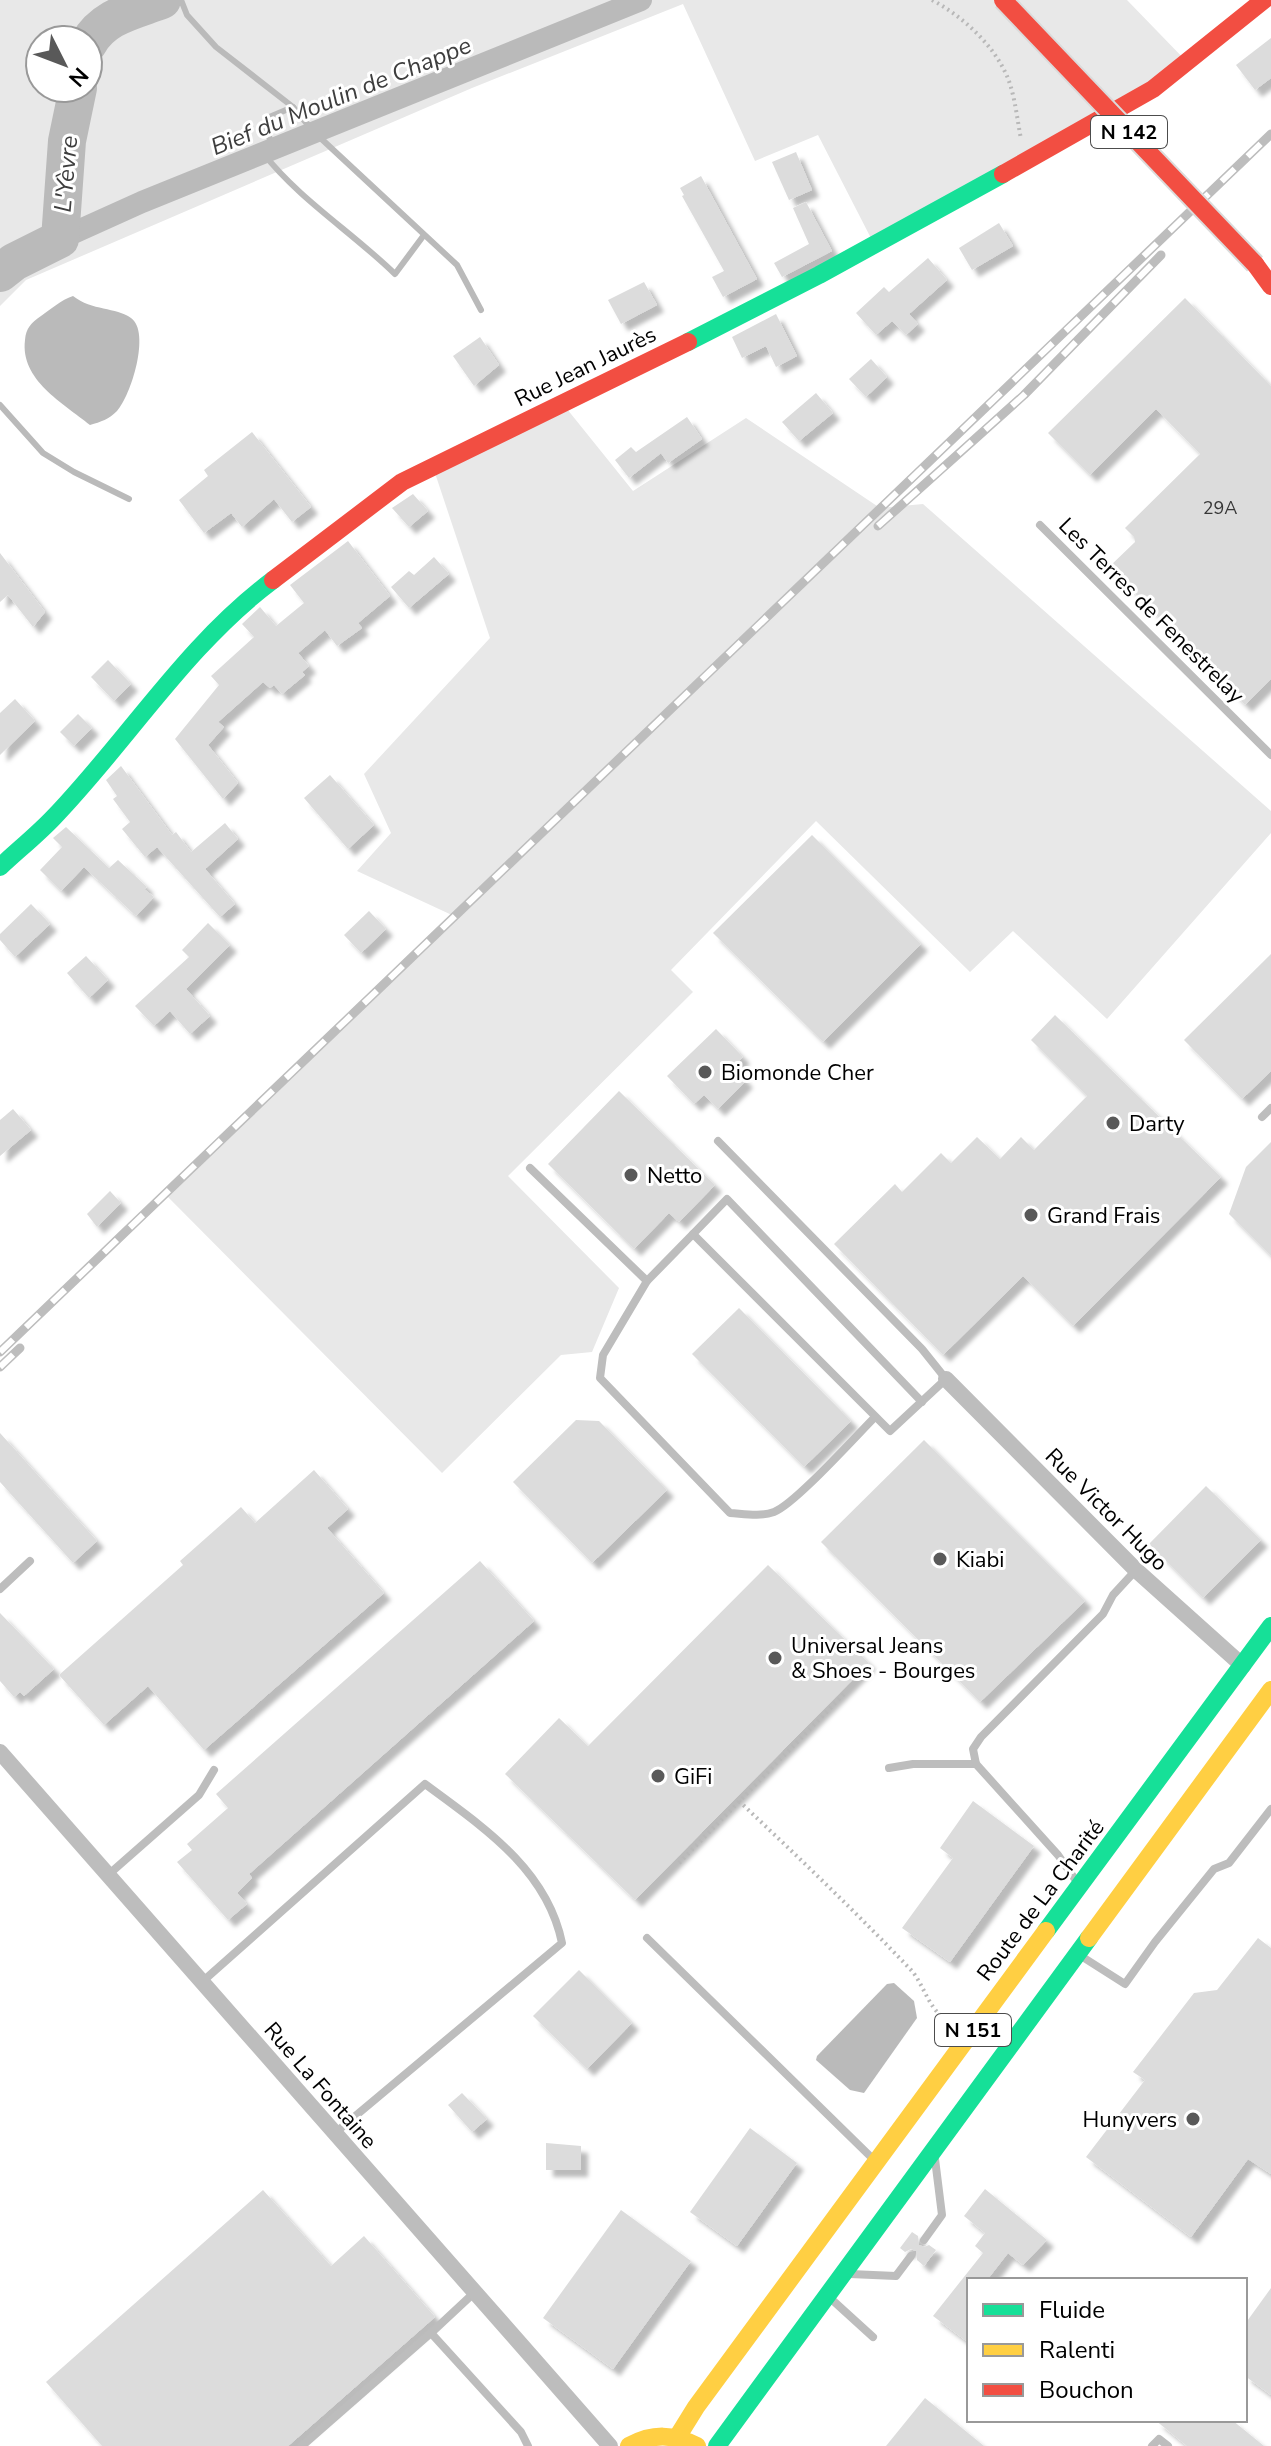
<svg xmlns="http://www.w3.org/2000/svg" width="1271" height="2446" font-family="'Nunito Sans',sans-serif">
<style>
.green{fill:#e8e8e8;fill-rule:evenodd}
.water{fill:#bababa}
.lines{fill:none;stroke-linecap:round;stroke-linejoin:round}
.stream{stroke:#bababa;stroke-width:6}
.canal{stroke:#bababa;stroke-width:22}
.river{stroke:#bababa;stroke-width:38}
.building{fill:#dcdcdc;filter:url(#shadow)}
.path{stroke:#b8b8b8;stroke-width:4;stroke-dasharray:2 4;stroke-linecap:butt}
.lane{stroke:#bdbdbd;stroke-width:8}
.street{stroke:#bdbdbd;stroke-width:16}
.fast{stroke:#16e098;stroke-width:18}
.slow{stroke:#ffcf43;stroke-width:18}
.jam{stroke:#f24e42;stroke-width:18}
.rail-casing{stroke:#bdbdbd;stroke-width:9}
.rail{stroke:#fff;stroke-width:6;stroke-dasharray:18;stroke-linecap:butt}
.jam-bridge-casing{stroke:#dbdbdb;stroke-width:22;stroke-linecap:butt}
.jam-bridge{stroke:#f24e42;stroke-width:18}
.poi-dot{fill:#595959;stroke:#fff;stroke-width:3}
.labels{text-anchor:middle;stroke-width:6;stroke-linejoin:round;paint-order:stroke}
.number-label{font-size:18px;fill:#373737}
.shield{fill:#fff;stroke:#4c4c4c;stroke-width:2}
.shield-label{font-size:20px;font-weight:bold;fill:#000}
.street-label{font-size:22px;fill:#000;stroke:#fff}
.poi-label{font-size:22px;fill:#000;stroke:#fff;text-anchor:start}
.water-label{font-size:24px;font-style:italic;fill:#3e3e3e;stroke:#fff}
</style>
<defs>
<filter id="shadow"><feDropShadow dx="7" dy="7" stdDeviation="2" flood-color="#0004"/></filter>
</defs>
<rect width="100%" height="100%" fill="#fff"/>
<g class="green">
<path d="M0,0h1127l61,63 -313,183 -57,-111 -63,26 -72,-157 -211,84 -446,192 -26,26zM40,40h48v48h-48z"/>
<polygon points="563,404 633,491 746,418 880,508 923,504 1271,811 1271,833 1107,1019 1013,931 970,972 816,821 671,970 693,992 508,1176 619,1288 592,1352 561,1355 442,1473 165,1194 454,916 357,871 391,833 364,774 490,638 433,467"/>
</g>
<g class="water">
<path d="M73,296c19,15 43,11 58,22 20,14 0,78 -14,93 -8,8 -16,11 -27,14 -27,-22 -70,-45 -65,-85 1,-12 6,-17 16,-24 10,-7 20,-16 32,-20z"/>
<polygon points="894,1983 914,2001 917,2018 864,2093 850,2090 816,2060 817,2056 887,1984"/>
</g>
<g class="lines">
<g class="stream">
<polyline points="181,0 187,15 216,47 293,107 314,132 457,265 481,310"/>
<polyline points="274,149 265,127 267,118 293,107"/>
<path d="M263,153c37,47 89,79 132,121l29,-39"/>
<polyline points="0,405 43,453 74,472 129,499"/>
</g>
<polyline class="canal" points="60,239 142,202 641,0"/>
<g class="river">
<path d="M88,44c15,-28 45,-33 74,-44"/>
<polyline points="0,273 14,262 60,239 67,141 78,88"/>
</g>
</g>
<g class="building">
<polygon points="1271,38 1271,78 1255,90 1236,65"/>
<polygon points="796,152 812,190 789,200 772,162"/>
<polygon points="701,176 757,279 723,297 712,277 724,271 682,196 684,195 680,188"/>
<polygon points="806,202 832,251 782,277 774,263 809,244 793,208"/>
<polygon points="999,223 1013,246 972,270 959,248"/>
<polygon points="928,258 947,280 909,314 918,324 906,335 892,321 876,335 856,313 884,287 889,292"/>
<polygon points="644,282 657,305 621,324 608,300"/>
<polygon points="1185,298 1271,386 1271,679 1245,705 1109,567 1135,542 1134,537 1125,528 1200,454 1156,409 1090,475 1048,433"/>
<polygon points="776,314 797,356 776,367 766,346 742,358 732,337"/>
<polygon points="480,337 499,365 474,386 453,356"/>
<polygon points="871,359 887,377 866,397 849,379"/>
<polygon points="816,393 833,413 799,441 782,422"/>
<polygon points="687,417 702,439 668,463 661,453 629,478 615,460 631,447 636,452"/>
<polygon points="252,432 311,507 292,522 274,499 242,527 231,513 204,533 179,500 208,476 204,470"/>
<polygon points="413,494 428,511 409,527 392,508"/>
<polygon points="348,541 390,596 358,623 362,628 337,646 325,630 298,653 309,666 302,672 305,675 282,694 274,685 270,688 263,682 218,722 224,727 208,745 238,783 223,799 175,739 219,685 211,676 254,637 242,624 260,607 276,626 304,603 290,585"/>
<polygon points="0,553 45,612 33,627 8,595 0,602"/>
<polygon points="434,557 449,574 409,608 391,587 409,571 414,575"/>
<polygon points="108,660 131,684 114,701 91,677"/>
<polygon points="15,699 35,721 0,755 0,713"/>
<polygon points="78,714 92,728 74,746 60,732"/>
<polygon points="121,766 172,835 176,832 191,852 225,823 238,839 205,869 235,904 220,917 157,847 145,857 122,829 130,822 113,799 117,796 106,780"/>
<polygon points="330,775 374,825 348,849 304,798"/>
<polygon points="66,827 109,868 118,860 147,887 144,889 154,897 136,916 84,867 61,891 40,870 62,847 53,838"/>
<polygon points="812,835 921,944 823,1042 713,933"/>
<polygon points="31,904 50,924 15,957 0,940 0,934"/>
<polygon points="369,911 386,929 361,953 344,935"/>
<polygon points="208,923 230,945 186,989 210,1016 190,1034 170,1011 154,1026 135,1006 189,957 182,950"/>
<polygon points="1271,954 1271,1071 1242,1099 1184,1040"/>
<polygon points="86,956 108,980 89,998 67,973"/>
<polygon points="1055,1015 1221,1177 1073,1326 1023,1276 943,1355 834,1244 895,1184 902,1192 941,1153 951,1163 977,1137 1000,1159 1021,1137 1034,1150 1087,1096 1031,1040"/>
<polygon points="716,1029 743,1057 733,1067 746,1081 718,1109 704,1095 694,1104 667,1076"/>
<polygon points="619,1091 715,1185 679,1222 669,1213 634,1249 548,1164"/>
<polygon points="13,1109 31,1130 0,1156 0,1120"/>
<polygon points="1271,1142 1271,1256 1229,1214 1246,1167"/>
<polygon points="110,1191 121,1203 97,1227 87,1214"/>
<polygon points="739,1308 851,1421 804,1467 692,1354"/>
<polygon points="576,1420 599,1421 667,1490 592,1563 513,1482"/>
<polygon points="0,1433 97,1541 73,1563 0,1482"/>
<polygon points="924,1440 1085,1601 980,1702 821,1542"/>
<polygon points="314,1470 348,1509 327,1528 384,1593 204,1750 148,1686 104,1725 59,1675 183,1565 180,1561 241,1507 255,1523"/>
<polygon points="1206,1486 1261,1540 1203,1598 1149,1544"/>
<polygon points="480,1561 534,1621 249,1874 252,1878 237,1893 247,1904 228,1920 177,1862 192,1850 187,1844 228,1808 216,1794"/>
<polygon points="768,1565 869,1663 635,1900 505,1774 559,1718 588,1746"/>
<polygon points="0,1613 54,1669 24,1696 20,1692 14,1697 0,1681"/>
<polygon points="973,1801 1034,1846 950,1962 902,1928 953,1858 940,1848"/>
<polygon points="1258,1938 1271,1948 1271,2174 1248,2159 1191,2237 1086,2157 1145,2080 1133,2072 1194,1993 1217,1990"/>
<polygon points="579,1970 632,2023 587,2069 533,2016"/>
<polygon points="462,2093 487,2119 472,2132 448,2105"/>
<polygon points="750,2128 797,2163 737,2246 690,2212"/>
<polygon points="546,2143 581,2146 581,2170 546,2170"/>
<polygon points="985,2189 1047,2240 1023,2265 1008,2253 987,2280 969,2280 969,2343 933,2316 983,2253 975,2246 985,2233 964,2216"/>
<polygon points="263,2190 331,2266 364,2236 435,2317 288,2446 102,2446 46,2382"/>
<polygon points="621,2210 691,2261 613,2369 543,2318"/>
<polygon points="912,2232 918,2236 919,2245 924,2247 929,2245 936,2250 924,2266 917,2260 916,2251 911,2249 905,2252 900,2248"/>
<polygon points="1271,2288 1271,2395 1245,2376 1245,2324"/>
<polygon points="925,2398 984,2446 886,2446"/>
<polygon points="1155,2420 1232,2420 1264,2446 1187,2446"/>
</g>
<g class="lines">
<g class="path">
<path d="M932,0c30,16 61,44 75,76 8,19 10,43 14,63"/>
<path d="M739,1801c58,55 117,111 172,169 14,15 20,49 42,50"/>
<polyline points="679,1863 844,1694"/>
</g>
<g class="lane">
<polyline points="1040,525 1271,755"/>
<polyline points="1262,1117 1271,1108"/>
<polyline points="718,1141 922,1349 946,1379 890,1431 693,1234 727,1199 922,1402"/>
<polyline points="530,1168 647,1281 693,1234"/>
<path d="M647,1281l-44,74 -3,23 130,135c15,1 30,4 44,-1 21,-8 82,-76 101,-95"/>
<polyline points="0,1589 30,1561"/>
<polyline points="889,1768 913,1764 976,1764"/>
<polyline points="108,1875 199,1795 214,1770"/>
<polyline points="1077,1882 1058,1855 976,1764 973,1749 981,1737 1103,1614 1113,1595 1136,1570"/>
<polyline points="647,1938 872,2158"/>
<polyline points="1081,1956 1125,1984 1155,1942 1214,1869 1229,1863 1271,1809"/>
<path d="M202,1982l223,-198c58,43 122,85 137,159l-227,190"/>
<polyline points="924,2240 942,2215 935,2159"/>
<polyline points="850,2274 896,2276 911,2256"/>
<polyline points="829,2297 873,2337"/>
<polyline points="431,2333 475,2292"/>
<polyline points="302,2446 431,2333 521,2432 528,2446"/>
<polyline points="1152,2446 1159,2439 1168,2446"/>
</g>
<g class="street">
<polyline points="946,1379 1136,1570 1243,1666"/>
<polyline points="0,1752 610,2446"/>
</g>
<g class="fast">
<polyline points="688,342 819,275 1003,174"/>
<path d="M0,867c18,-17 37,-32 54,-50 74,-77 132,-172 219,-237"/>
<polyline points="1046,1931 1271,1626"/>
<polyline points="717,2446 1089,1938"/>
</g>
<g class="slow">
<polyline points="1089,1938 1271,1690"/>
<polyline points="678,2436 696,2407 1046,1931"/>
<path d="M629,2446c24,-13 44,-12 68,0"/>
</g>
<g class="jam">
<polyline points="1003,174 1153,89 1264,0"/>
<polyline points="1255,264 1271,286"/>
<polyline points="273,580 402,482 688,342"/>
</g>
<defs>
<g id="rail">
<polyline points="878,526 1024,395 1161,255"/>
<polyline points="0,1352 1271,134"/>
<polyline points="0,1367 20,1348"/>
</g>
</defs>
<use href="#rail" class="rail-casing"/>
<use href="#rail" class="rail"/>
<defs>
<polyline id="jam-bridge" points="1003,0 1255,264"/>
</defs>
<use href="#jam-bridge" class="jam-bridge-casing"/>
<use href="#jam-bridge" class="jam-bridge"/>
</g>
<g class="poi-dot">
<circle cx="705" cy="1072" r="8"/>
<circle cx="1113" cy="1123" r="8"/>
<circle cx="631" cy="1175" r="8"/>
<circle cx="1031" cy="1215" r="8"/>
<circle cx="940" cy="1559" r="8"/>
<circle cx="775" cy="1658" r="8"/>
<circle cx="658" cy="1776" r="8"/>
<circle cx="1193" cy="2119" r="8"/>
</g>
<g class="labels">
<g class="number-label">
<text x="1220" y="514">29A</text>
</g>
<g class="shield">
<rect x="1091" y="116" width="76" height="32" rx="6"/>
<rect x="935" y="2014" width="76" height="32" rx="6"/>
</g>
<g class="shield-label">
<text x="1129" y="139">N 142</text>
<text x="973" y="2037">N 151</text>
</g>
<g class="street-label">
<text transform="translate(585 366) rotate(-26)" y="8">Rue Jean Jaurès</text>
<text transform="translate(1152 610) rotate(45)" y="8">Les Terres de Fenestrelay</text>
<text transform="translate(1107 1509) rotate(45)" y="8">Rue Victor Hugo</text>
<text transform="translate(1040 1900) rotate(-53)" y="8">Route de La Charité</text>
<text transform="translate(321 2085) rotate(49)" y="8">Rue La Fontaine</text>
</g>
<g class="poi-label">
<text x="721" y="1080">Biomonde Cher</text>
<text x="1129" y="1131">Darty</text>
<text x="647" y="1183">Netto</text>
<text x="1047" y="1223">Grand Frais</text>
<text x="956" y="1567">Kiabi</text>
<text x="791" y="1653">Universal Jeans<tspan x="791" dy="25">&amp; Shoes - Bourges</tspan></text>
<text x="674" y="1784">GiFi</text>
<text x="1177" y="2127" text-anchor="end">Hunyvers</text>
</g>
<g class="water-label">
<text transform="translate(341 96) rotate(-22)" y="8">Bief du Moulin de Chappe</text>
<text transform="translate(66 174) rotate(-85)" y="8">L'Yèvre</text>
</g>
</g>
<rect x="967" y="2278" width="280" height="144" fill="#ffffff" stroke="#999999" stroke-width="2"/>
<rect x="983" y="2304" width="40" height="12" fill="#16e098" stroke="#999999" stroke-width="2"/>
<text x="1039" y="2318" font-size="24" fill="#000000">Fluide</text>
<rect x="983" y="2344" width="40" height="12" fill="#ffcf43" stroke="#999999" stroke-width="2"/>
<text x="1039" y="2358" font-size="24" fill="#000000">Ralenti</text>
<rect x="983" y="2384" width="40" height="12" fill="#f24e42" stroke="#999999" stroke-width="2"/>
<text x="1039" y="2398" font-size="24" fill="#000000">Bouchon</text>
<g transform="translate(64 64) rotate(132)"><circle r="38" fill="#ffffff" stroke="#999999" stroke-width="2"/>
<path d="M0-6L14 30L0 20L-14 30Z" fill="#595959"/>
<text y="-12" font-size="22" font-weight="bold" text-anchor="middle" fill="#000000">N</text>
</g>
</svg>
